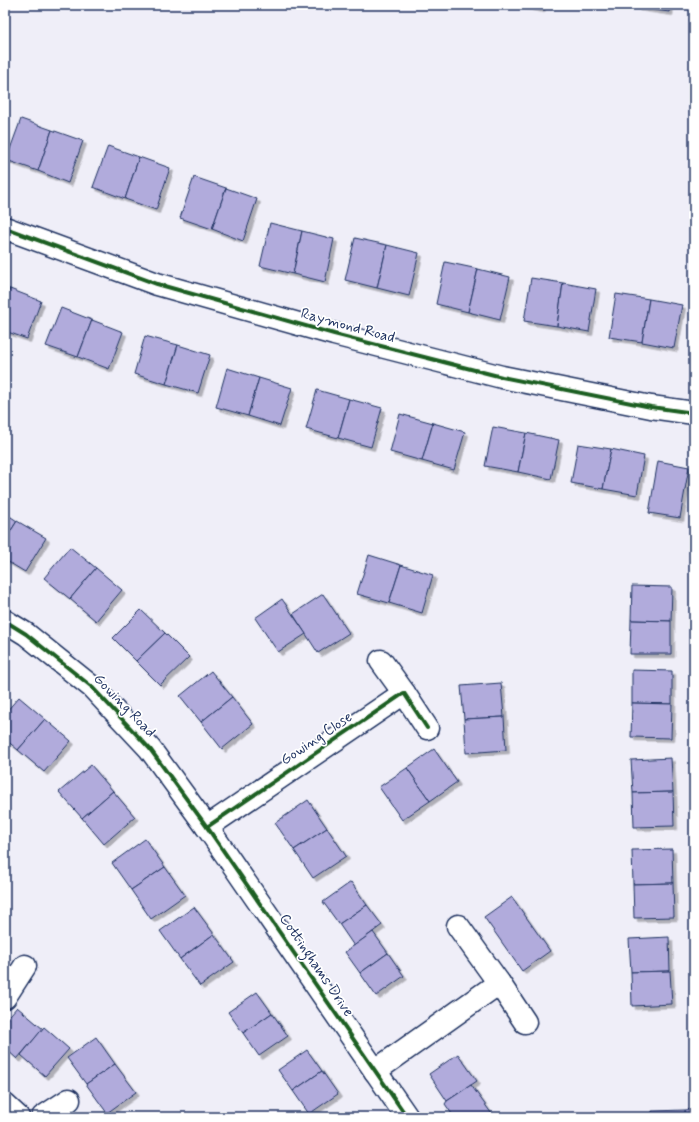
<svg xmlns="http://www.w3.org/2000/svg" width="699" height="1122" font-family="Mynerve,sans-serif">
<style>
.building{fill:#b1abdc;stroke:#1b2f5e;filter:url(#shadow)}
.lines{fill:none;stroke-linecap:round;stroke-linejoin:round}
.minor-casing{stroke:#1b2f5e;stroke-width:25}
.minor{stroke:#fff;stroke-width:22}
.cycleway-casing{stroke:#fff;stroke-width:6}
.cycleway{stroke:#1b5e20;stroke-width:4}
.labels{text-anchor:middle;stroke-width:3.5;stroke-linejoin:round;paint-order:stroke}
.street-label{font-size:15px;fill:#1b2f5e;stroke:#fff}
</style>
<defs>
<filter id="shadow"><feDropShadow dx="3.5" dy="3.5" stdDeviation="0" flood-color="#0004"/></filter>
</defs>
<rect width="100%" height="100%" fill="#efeef8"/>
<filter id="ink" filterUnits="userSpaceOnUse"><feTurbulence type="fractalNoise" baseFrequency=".025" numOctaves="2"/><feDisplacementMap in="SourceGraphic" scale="8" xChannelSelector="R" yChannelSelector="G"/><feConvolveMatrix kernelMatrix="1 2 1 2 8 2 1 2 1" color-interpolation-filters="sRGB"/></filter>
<g filter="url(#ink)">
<g class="building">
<polygon points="519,5 542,5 541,9"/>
<polygon points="637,5 670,5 669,12 636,7"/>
<polygon points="692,5 694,5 694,22 690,21"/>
<polygon points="21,119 52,130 38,171 6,160"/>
<polygon points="52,130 83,141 68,183 38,171"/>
<polygon points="108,146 139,157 125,199 93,187"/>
<polygon points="139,157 170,168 156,210 125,199"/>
<polygon points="194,177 226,188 212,229 180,218"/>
<polygon points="226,188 257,199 243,241 212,229"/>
<polygon points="270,223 302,231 293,274 260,266"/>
<polygon points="302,231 334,239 325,282 293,274"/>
<polygon points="355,238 387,245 377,288 345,280"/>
<polygon points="387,245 419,253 409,296 377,288"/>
<polygon points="445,262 478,269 468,312 436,304"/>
<polygon points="478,269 510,277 500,320 468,312"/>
<polygon points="531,278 563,283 557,326 524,321"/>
<polygon points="563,283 596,289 589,332 557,326"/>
<polygon points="5,288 10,289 5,302"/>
<polygon points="10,289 41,301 27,339 5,331 5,302"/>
<polygon points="616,294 649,299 642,342 609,337"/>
<polygon points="649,299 682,305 674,348 642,342"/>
<polygon points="61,308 92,320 78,357 46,346"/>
<polygon points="92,320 123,332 109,369 78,357"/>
<polygon points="145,336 178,345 166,384 134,374"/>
<polygon points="178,345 210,355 198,393 166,384"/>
<polygon points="227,368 259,378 248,416 216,407"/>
<polygon points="259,378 292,388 280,426 248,416"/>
<polygon points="317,390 349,399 338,438 306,429"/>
<polygon points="349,399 382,408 371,447 338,438"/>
<polygon points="400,414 433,423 422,461 390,452"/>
<polygon points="433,423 465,432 454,470 422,461"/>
<polygon points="493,427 526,433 518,472 485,466"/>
<polygon points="526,433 559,440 551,479 518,472"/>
<polygon points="578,444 611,449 603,489 571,483"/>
<polygon points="611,449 644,456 637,495 603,489"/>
<polygon points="658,461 689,467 680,518 649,513"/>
<polygon points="5,513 17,521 5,540"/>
<polygon points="17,521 46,538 25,572 5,560 5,540"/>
<polygon points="70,547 96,568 70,599 44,578"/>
<polygon points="369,555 401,565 389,603 357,594"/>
<polygon points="401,565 433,575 422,613 389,603"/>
<polygon points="96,568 122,590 96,621 70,599"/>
<polygon points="632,586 672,587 671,621 631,620"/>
<polygon points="323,594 349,633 318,653 293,614"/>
<polygon points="282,599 306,634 278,652 255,618"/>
<polygon points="141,610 165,633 136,661 113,638"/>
<polygon points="631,620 671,621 671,654 630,654"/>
<polygon points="165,633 189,657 160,685 136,661"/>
<polygon points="632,670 672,671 672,704 632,703"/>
<polygon points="211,671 232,697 201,722 180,696"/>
<polygon points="501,683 504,717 464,719 461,686"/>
<polygon points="19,697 45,719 18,750 5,739 5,713"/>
<polygon points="232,697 253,724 222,749 201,722"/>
<polygon points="632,703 672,704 671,738 631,737"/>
<polygon points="504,717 506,750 466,753 464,719"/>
<polygon points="45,719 71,741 44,772 18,750"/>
<polygon points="434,749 457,782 430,801 407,768"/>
<polygon points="671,758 673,792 633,793 631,760"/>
<polygon points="91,765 113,791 82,818 59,792"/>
<polygon points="407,768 430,801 402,820 379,787"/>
<polygon points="113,791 135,817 104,844 82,818"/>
<polygon points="673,792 674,826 634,827 633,793"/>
<polygon points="308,800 327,828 294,850 275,823"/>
<polygon points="327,828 346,856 313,878 294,850"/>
<polygon points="145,839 165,867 131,890 112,863"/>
<polygon points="672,849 673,883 633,884 632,850"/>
<polygon points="165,867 185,895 151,919 131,890"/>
<polygon points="351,882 367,905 339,924 323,902"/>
<polygon points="673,883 674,917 634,918 633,884"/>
<polygon points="512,897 550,951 522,971 484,917"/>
<polygon points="367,905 382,925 354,946 339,924"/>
<polygon points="194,907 214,934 180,959 160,931"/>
<polygon points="373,932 388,953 360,973 345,952"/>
<polygon points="214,934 234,962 200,986 180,959"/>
<polygon points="669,937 670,971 631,972 629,939"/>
<polygon points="388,953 404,976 376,996 360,973"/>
<polygon points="670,971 672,1004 632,1006 631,972"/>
<polygon points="257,992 272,1013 243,1033 228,1012"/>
<polygon points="17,1007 43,1029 17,1059 5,1048 5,1021"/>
<polygon points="272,1013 288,1036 259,1056 243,1033"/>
<polygon points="44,1027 69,1049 45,1076 21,1055"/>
<polygon points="96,1037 115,1064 86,1084 67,1058"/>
<polygon points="307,1050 322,1071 293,1091 278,1070"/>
<polygon points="458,1054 477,1081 447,1101 429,1074"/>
<polygon points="115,1064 136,1092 107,1113 86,1084"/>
<polygon points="322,1071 338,1094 309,1114 293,1091"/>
<polygon points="471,1085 494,1117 454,1117 445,1104 447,1101"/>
<polygon points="694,1109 694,1117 685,1117 685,1110"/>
<polygon points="685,1110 685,1117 652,1117 652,1111"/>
</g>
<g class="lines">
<defs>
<g id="minor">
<polyline points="5,228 157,284 334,334 502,377 651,407 694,413"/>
<polyline points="5,621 26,634 92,687 150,749 207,827 407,1117"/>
<polyline points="381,661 404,693"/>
<polyline points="207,827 404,693 427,728"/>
<polyline points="499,983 525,1022"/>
<polyline points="5,997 25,966"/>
<polyline points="375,1071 499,983 458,926"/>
<polyline points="5,1105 18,1117"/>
<polyline points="43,1117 69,1100"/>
</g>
</defs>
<use href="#minor" class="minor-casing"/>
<use href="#minor" class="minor"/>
<defs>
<g id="cycleway">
<polyline points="5,228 157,284 334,334 502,377 651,407 694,413"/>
<polyline points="5,621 26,634 92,687 150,749 207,827 407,1117"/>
<polyline points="207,827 404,693 427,728"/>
</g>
</defs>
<use href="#cycleway" class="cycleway-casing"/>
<use href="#cycleway" class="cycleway"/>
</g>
</g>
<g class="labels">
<g class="street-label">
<text transform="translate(348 325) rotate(15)" y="5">Raymond Road</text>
<text transform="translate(125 705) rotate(46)" y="5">Gowing Road</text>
<text transform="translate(316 738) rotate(-34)" y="5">Gowing Close</text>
<text transform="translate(317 965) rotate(56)" y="5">Cottinghams Drive</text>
</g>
</g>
<rect width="699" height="1122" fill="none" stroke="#fff" stroke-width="20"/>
<rect x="10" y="10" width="679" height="1102" fill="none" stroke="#1b2f5e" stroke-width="1.5" filter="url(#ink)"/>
</svg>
